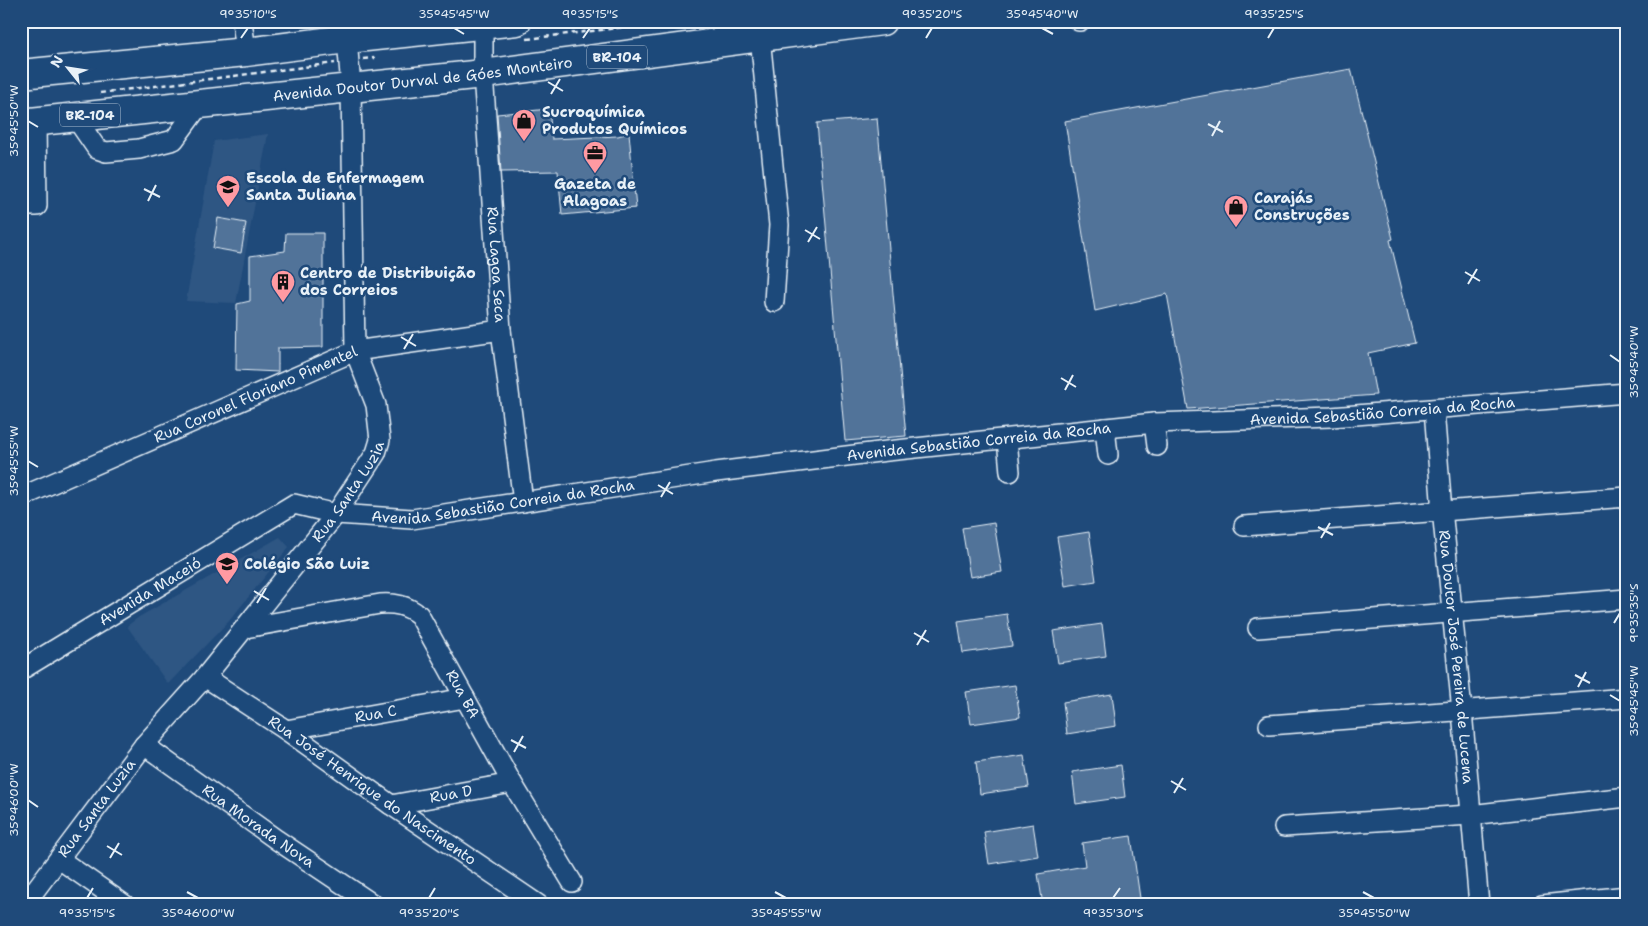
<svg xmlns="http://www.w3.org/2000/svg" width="1648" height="926" font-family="'Shantell Sans',sans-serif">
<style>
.built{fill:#2e5683}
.building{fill:#517399;stroke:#e8f1f8}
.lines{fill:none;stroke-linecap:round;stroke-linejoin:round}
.minor-casing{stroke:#e8f1f8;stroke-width:22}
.highway-casing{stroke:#e8f1f8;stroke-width:31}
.path{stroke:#e8f1f8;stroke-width:2.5;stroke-dasharray:5 4;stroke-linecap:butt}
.minor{stroke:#1f4a7a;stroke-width:19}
.highway{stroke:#1f4a7a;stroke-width:28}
.ticks{fill:none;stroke:#e8f1f8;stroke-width:2}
.labels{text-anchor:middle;stroke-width:5;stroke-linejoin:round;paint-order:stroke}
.shield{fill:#1f4a7a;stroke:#acbfd2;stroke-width:1}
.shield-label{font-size:14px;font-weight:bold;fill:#e8f1f8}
.street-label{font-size:15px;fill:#e8f1f8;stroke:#1f4a7a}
.poi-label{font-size:15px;font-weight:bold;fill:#e8f1f8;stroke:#1f4a7a;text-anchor:start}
.neatline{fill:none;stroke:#e8f1f8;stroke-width:2}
.ticks-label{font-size:12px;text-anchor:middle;fill:#e8f1f8}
</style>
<rect width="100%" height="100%" fill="#1f4a7a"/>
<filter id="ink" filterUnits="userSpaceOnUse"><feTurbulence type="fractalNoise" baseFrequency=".02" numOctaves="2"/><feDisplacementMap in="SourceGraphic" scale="10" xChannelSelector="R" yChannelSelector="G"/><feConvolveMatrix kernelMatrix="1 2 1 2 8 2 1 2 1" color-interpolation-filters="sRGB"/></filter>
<g filter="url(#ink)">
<g class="built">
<polygon points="268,134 236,303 186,301 214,141"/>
<polygon points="280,537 289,547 229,621 168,684 127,626 139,617"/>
</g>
<g class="building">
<polygon points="1351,69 1393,239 1390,240 1415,343 1368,353 1376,395 1188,409 1167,294 1095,311 1065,121"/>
<polygon points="549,109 552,139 618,136 629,133 636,208 562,215 558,171 501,172 497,114"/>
<polygon points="877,118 906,436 845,441 817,123"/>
<polygon points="218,218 246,223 241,253 213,248"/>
<polygon points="286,233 323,233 323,347 278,348 278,372 236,370 237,304 250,301 250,256 285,251"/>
<polygon points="994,523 1002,572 970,577 962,528"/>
<polygon points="1089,532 1096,581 1065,586 1057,537"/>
<polygon points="1007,614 1012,646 963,653 958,621"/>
<polygon points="1102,624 1106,656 1058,663 1053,631"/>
<polygon points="1015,685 1020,717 971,724 966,692"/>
<polygon points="1112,694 1116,726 1067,734 1063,702"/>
<polygon points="1024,755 1029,787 980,794 976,762"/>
<polygon points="1121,765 1125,797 1076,804 1072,772"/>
<polygon points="1033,824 1038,856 989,864 984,832"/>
<polygon points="1131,836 1141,905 1043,905 1038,874 1085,866 1082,843"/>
</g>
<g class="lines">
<defs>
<g id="minor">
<polyline points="242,21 246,52"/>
<path id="s1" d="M483,21v53l18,256 22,172"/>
<polyline points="1079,21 1080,21"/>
<polyline points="760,37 779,225 774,302"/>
<polyline points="75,117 97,149 106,152 139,149 174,140 201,103"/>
<polyline points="21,206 37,206 36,121"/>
<path id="s2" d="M1434,409l7,90 21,212 17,194"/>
<polyline points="1154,423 1157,446"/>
<polyline points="1105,428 1108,455"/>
<polyline points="1007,439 1010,472"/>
<path id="s3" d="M21,497l334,-146 146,-21"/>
<polyline points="1244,526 1627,497"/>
<path id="s4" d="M245,628l135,-24c15,-1 26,1 39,11l93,168 60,99"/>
<polyline points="1258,628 1627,599"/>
<path id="s5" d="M21,670l273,-166 42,10 76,5 304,-47 171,-21 267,-28 177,-6 296,-24"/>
<path id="s6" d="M205,677l81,53 105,75 148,100"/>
<polyline points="1269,725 1627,698"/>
<path id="s7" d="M286,730l179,-32"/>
<path id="s8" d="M144,745l133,95 97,65"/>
<path id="s9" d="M391,805l121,-22"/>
<polyline points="1284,827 1470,815 1627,797"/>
<polyline points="59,859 125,905"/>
<path id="s10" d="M24,905l120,-160 61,-68 131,-163 40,-61 4,-13 -4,-35 -21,-54 -4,-264 -4,-48"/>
<polyline points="1542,905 1627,896"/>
</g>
<g id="highway">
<polyline points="21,74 246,52 347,39 517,21"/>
<path id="s11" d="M21,123l462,-49 399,-53"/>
</g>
</defs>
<use href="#minor" class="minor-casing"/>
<use href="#highway" class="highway-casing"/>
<g class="path">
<polyline points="527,39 674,21"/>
<polyline points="363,59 375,58"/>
<polyline points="100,93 335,63"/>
</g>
<use href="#minor" class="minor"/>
<use href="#highway" class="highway"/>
</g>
</g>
<path class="ticks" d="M454,28l10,6M1042,28l11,6M241,38l7,-10M583,38l7,-10M926,38l6,-10M1268,38l6,-10M548,82l15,9M551,94l9,-15M28,121l10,6M1208,124l15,8M1212,136l8,-15M144,189l16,8M148,201l8,-16M805,230l15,9M808,242l9,-15M1465,272l15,9M1468,284l9,-15M401,337l15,9M404,349l9,-15M1610,355l10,7M1061,378l15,9M1065,390l8,-15M28,461l10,6M658,485l15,9M661,497l9,-15M1318,527l15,8M1321,538l9,-15M254,591l15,9M257,603l9,-15M1614,623l6,-10M914,633l15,9M917,645l9,-15M1575,675l15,8M1578,687l8,-15M1610,695l10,6M511,740l15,8M514,752l9,-16M1171,781l15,9M1174,793l9,-15M28,800l10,7M107,846l15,9M110,858l9,-15M187,892l11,6M775,892l11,6M1363,892l11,6M87,898l6,-10M429,898l6,-10M1113,898l7,-10"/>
<defs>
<symbol id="shop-pin" viewBox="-11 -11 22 30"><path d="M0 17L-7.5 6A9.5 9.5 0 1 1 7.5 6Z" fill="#ff9aa2" stroke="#1f4a7a"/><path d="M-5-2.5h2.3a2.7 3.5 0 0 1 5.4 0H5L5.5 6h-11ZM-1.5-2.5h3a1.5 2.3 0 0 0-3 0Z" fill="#111"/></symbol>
<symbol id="office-pin" viewBox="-11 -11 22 30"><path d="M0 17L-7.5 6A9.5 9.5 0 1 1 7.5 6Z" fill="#ff9aa2" stroke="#1f4a7a"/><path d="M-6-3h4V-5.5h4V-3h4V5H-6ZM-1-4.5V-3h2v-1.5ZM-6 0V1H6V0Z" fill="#111"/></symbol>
<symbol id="university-pin" viewBox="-11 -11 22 30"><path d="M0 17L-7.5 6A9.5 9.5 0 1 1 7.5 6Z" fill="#ff9aa2" stroke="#1f4a7a"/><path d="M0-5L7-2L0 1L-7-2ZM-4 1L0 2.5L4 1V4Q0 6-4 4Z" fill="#111"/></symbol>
<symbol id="building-pin" viewBox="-11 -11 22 30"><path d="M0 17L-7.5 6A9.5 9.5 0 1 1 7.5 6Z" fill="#ff9aa2" stroke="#1f4a7a"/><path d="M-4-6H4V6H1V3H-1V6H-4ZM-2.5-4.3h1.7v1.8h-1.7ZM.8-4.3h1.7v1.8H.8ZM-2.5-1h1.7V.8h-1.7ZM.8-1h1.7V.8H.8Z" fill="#111"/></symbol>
<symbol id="school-pin" viewBox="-11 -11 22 30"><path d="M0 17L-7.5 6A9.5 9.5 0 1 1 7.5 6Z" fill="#ff9aa2" stroke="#1f4a7a"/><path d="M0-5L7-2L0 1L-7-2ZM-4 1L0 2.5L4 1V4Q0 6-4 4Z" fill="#111"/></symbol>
</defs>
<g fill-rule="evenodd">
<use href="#shop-pin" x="510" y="107" width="28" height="38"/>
<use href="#office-pin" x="581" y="139" width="28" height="38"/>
<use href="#university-pin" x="214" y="173" width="28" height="38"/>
<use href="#shop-pin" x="1222" y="193" width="28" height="38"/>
<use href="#building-pin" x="269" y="268" width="28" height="38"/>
<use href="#school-pin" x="213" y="550" width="28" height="38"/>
</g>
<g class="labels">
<g class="shield">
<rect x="587" y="45.5" width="60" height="23" rx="4"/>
<rect x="60" y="103.5" width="60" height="23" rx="4"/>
</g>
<g class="shield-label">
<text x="617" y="62">BR-104</text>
<text x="90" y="120">BR-104</text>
</g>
<g class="street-label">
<text dy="5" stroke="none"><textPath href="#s11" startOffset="404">Avenida Doutor Durval de Góes Monteiro</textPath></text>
<text dy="5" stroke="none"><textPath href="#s1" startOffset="244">Rua Lagoa Seca</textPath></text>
<text dy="5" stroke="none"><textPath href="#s3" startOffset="256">Rua Coronel Floriano Pimentel</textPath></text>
<text dy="5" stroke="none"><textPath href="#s5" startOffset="1416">Avenida Sebastião Correia da Rocha</textPath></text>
<text dy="5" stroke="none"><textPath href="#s5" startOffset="1011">Avenida Sebastião Correia da Rocha</textPath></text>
<text dy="5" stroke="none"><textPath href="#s10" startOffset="526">Rua Santa Luzia</textPath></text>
<text dy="5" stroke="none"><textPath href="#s5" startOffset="531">Avenida Sebastião Correia da Rocha</textPath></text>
<text dy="5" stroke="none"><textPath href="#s5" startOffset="151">Avenida Maceió</textPath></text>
<text dy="5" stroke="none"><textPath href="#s2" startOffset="249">Rua Doutor José Pereira de Lucena</textPath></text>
<text dy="5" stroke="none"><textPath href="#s4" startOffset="269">Rua BA</textPath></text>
<text dy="5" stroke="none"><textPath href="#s7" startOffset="91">Rua C</textPath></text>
<text dy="5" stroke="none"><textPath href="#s6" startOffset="202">Rua José Henrique do Nascimento</textPath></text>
<text dy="5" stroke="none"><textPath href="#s9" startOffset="61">Rua D</textPath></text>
<text dy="5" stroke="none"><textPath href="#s10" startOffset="121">Rua Santa Luzia</textPath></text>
<text dy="5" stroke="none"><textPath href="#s8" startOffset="140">Rua Morada Nova</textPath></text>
</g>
<g class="poi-label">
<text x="542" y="117">Sucroquímica<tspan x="542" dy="17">Produtos Químicos</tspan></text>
<text x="246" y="183">Escola de Enfermagem<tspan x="246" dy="17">Santa Juliana</tspan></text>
<text x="595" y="189" text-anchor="middle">Gazeta de<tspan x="595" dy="17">Alagoas</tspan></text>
<text x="1254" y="203">Carajás<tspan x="1254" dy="17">Construções</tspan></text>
<text x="300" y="278">Centro de Distribuição<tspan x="300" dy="17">dos Correios</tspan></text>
<text x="244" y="569">Colégio São Luiz</text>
</g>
</g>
<rect width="1648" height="926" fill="none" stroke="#1f4a7a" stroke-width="55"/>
<g transform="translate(68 68) rotate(300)" stroke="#1f4a7a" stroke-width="4" paint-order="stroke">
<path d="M0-4L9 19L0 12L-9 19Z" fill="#e8f1f8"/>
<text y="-8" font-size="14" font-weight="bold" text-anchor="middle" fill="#e8f1f8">N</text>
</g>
<rect x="28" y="28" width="1592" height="870" class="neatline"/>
<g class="ticks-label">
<text x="248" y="18">9°35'10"S</text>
<text x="454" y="18">35°45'45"W</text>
<text x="590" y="18">9°35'15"S</text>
<text x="932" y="18">9°35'20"S</text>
<text x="1042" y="18">35°45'40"W</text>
<text x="1274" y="18">9°35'25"S</text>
<text transform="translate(14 121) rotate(-90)" y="4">35°45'50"W</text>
<text transform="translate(1634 362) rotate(-90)" y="4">35°45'40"W</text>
<text transform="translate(14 461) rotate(-90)" y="4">35°45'55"W</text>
<text transform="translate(1634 613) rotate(-90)" y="4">9°35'35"S</text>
<text transform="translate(1634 701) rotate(-90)" y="4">35°45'45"W</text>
<text transform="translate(14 800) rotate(-90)" y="4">35°46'00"W</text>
<text x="87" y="917">9°35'15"S</text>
<text x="198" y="917">35°46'00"W</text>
<text x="429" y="917">9°35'20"S</text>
<text x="786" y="917">35°45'55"W</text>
<text x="1113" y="917">9°35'30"S</text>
<text x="1374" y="917">35°45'50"W</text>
</g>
</svg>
